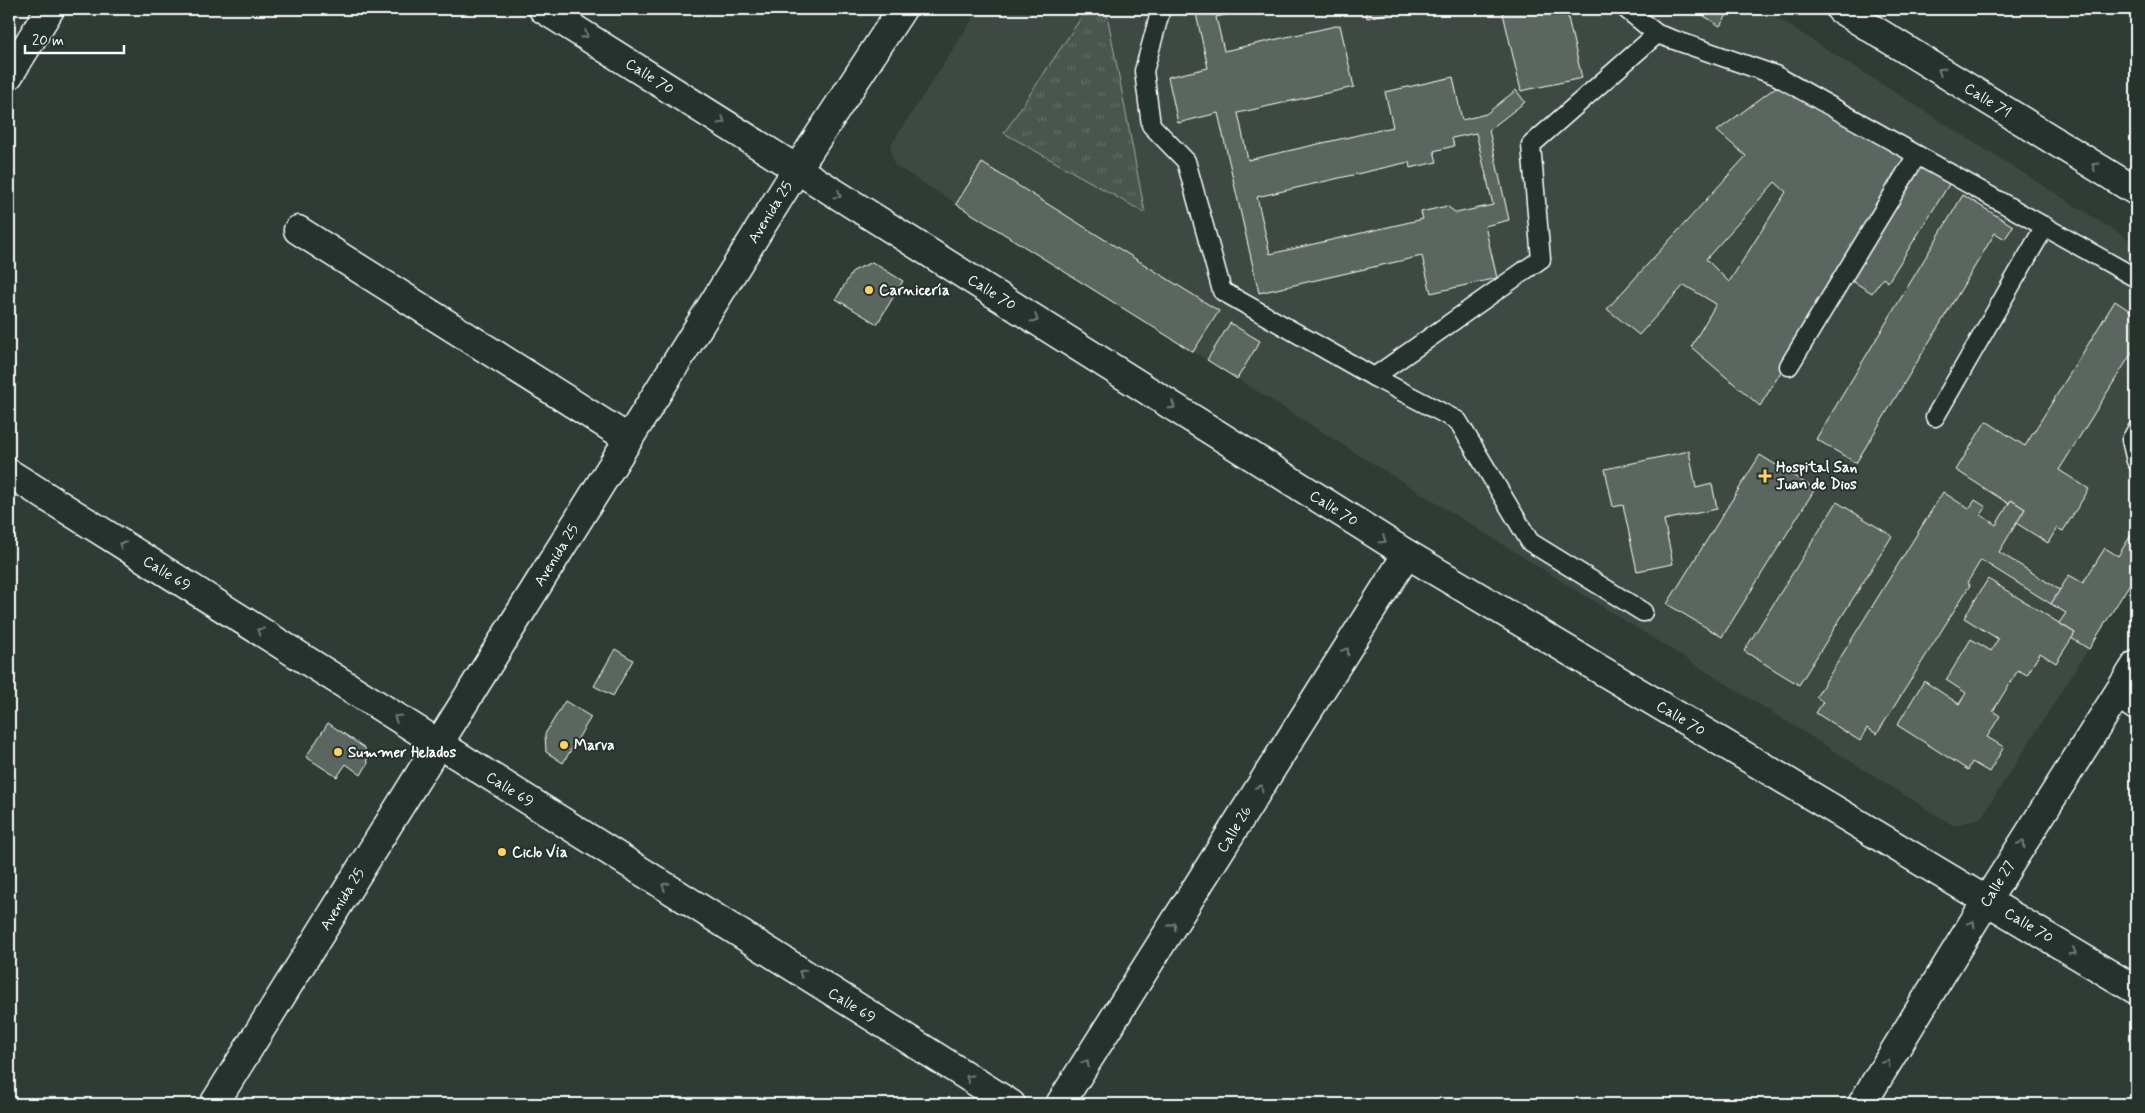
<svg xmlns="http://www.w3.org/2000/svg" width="2145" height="1113" font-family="Mynerve,sans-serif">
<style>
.built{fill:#3c4842}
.grass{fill:url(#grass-tufts);stroke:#a4aaa7}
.building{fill:#5b6661;stroke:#fff;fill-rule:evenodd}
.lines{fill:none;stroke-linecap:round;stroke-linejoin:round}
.service-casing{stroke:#fff;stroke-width:21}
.minor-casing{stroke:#fff;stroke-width:31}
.tertiary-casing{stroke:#fff;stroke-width:31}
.service{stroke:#26332d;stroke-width:18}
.minor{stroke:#26332d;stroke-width:28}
.tertiary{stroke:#26332d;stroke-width:28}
.oneway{stroke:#727a76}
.poi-dot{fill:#ffd166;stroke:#26332d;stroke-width:2}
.labels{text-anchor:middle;stroke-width:4;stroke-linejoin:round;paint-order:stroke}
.street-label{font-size:15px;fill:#fff;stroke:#26332d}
.poi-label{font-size:15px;font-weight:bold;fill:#fff;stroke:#26332d;text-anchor:start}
</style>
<defs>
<pattern id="grass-tufts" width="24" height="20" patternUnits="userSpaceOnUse" patternTransform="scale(1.25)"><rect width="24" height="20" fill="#4a544f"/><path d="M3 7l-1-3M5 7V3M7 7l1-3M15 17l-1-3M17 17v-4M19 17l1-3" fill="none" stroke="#656e69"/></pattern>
</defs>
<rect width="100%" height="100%" fill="#2f3b35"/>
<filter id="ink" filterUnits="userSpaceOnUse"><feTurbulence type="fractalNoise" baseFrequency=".02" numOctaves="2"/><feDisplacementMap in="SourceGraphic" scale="10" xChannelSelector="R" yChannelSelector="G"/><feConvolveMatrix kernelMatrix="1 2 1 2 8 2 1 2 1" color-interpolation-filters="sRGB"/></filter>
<g filter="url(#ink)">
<polygon class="built" points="979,9 1763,9 2136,244 2136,574 1981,818 1954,826 894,165 890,146"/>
<polygon class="grass" points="1087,9 1106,9 1145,213 1004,133"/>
<g class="building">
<path d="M1195,9h56l-35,8 8,34 116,-26 14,62 -116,26 10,47 145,-33 -8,-35 68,-15 9,43 24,-6 30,-24 9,12 -36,28 20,90 -24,6 12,52 -66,15 -9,-37 -163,37 -41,-180 -40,10 -10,-46 40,-9zM1476,133l17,72 -37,8 -9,-7 -26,6 2,7 -153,35 -13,-57 152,-35 1,6 27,-6 -3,-11 20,-5 -2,-8z"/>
<polygon points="1365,9 1407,9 1367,18"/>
<polygon points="1502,9 1566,9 1582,78 1521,91"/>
<polygon points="1693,9 1731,9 1720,26"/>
<path d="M1788,78l165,100 -65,104 -5,-4 -11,15 -31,-19 -81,132 -69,-59 25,-43 -32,-19 -45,50 -32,-26 139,-153 -29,-25zM1775,182l11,10 -57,90 -23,-23z"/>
<polygon points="982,163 1219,311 1193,352 956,204"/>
<polygon points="1963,195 2013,226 2005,239 1995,233 1856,463 1816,439"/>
<polygon points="872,262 903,281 877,324 836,299 853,271"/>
<polygon points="2115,301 2136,315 2136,346 2059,470 2089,489 2063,531 2057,528 2048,543 2016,523 2025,509 2011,500 2009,504 1956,470 1986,421 2025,446"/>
<polygon points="1230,323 1260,341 1237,379 1207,360"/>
<polygon points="1689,451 1696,488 1712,484 1717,509 1664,520 1673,564 1637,571 1623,505 1613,507 1605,469"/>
<polygon points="1760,455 1815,489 1722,637 1667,604"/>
<polygon points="1943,492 1969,509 1975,500 1986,507 1981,515 1996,525 2011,500 2025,509 1999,552 2060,590 2051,604 1981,560 1967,583 1970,585 1877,734 1867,728 1860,741 1816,713 1823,702 1816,697"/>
<polygon points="1837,502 1892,536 1799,685 1744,651"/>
<polygon points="2131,535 2136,538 2136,574 2089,649 2071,638 2075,633 2059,623 2066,613 2051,604 2069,575 2083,583 2105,548 2118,556"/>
<polygon points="1988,579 2075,633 2056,663 2040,653 2027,675 2018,670 1993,711 2000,716 1987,737 2004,747 1989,772 1972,762 1968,770 1897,725 1924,681 1959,704 1966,693 1946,680 1971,639 1991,651 1998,639 1964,618"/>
<polygon points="615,649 633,660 613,696 594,686"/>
<polygon points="565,701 591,717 563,763 546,752 545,734"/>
<polygon points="328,723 365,748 368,763 361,775 346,764 337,777 306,757"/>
</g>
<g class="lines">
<defs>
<g id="service">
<polyline points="1161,9 1144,71 1151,125 1186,161 1222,291 1374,377 1541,259 1531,145 1657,34 1775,75 2136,278"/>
<polyline points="1626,9 1657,34"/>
<polyline points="1789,366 1917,155"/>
<polyline points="1374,377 1458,421 1530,542 1643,612"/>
<polyline points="1935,417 2045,226"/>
<polyline points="2136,431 2131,440 2136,461"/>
<polyline points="2115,698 2136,712"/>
</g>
<g id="minor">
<polyline points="543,9 1407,554 2136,990"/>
<polyline points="1840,9 2136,191"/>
<polyline points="9,75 50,9"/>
<polyline points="298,230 629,439"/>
<polyline points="9,473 1011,1104"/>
<polyline points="1060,1104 1407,554"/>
<polyline points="1862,1104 1987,900 2136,665"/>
</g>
<polyline id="tertiary" points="214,1104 797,169 902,9"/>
</defs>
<use href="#service" class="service-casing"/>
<use href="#minor" class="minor-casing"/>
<use href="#tertiary" class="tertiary-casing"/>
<use href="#service" class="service"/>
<use href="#minor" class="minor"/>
<use href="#tertiary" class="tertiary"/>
</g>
<defs><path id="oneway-chevron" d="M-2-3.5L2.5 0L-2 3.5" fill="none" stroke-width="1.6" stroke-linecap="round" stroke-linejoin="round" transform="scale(1.25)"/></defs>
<g class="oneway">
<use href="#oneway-chevron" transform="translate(585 35) rotate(32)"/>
<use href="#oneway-chevron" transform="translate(1941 71) rotate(-148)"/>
<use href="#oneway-chevron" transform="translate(722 121) rotate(32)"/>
<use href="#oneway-chevron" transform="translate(2095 166) rotate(-148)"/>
<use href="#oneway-chevron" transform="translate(838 195) rotate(32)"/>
<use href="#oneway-chevron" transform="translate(1035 319) rotate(32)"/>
<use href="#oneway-chevron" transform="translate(1172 406) rotate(32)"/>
<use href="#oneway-chevron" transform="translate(1383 540) rotate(32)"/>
<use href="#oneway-chevron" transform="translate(122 545) rotate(-148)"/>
<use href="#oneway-chevron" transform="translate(260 631) rotate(-148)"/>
<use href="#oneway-chevron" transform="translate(1346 651) rotate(-58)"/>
<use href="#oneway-chevron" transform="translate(397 718) rotate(-148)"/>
<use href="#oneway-chevron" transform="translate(1260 788) rotate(-58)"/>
<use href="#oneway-chevron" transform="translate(2022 844) rotate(-58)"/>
<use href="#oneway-chevron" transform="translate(665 886) rotate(-148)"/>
<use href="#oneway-chevron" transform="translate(1972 924) rotate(-59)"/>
<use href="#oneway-chevron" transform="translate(1173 926) rotate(-58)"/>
<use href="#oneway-chevron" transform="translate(2073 952) rotate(31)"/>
<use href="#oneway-chevron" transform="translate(802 973) rotate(-148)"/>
<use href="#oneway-chevron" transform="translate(1086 1063) rotate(-58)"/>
<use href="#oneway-chevron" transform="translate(1887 1063) rotate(-59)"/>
<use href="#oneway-chevron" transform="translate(969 1078) rotate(-148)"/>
</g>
</g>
<g class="poi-dot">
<circle cx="869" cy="290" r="5"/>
<path d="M1762.5 468.5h5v5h5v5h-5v5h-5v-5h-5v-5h5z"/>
<circle cx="564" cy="745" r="5"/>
<circle cx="338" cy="752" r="5"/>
<circle cx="502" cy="852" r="5"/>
</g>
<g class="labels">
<g class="street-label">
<text transform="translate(650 76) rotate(32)" y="5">Calle 70</text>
<text transform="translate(1988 100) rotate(32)" y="5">Calle 71</text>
<text transform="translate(770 212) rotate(-58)" y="5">Avenida 25</text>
<text transform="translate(992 292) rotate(32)" y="5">Calle 70</text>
<text transform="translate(1334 508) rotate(32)" y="5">Calle 70</text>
<text transform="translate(556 555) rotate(-58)" y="5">Avenida 25</text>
<text transform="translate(167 573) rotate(32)" y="5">Calle 69</text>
<text transform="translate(1681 718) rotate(31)" y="5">Calle 70</text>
<text transform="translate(510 789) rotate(32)" y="5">Calle 69</text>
<text transform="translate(1234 829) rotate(-58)" y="5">Calle 26</text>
<text transform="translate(1997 884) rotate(-58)" y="5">Calle 27</text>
<text transform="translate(342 899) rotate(-58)" y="5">Avenida 25</text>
<text transform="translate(2029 925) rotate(31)" y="5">Calle 70</text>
<text transform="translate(852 1005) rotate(32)" y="5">Calle 69</text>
</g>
<g class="poi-label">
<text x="879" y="295">Carnicería</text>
<text x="1776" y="472">Hospital San<tspan x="1776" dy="17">Juan de Dios</tspan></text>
<text x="574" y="750">Marva</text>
<text x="348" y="757">Summer Helados</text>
<text x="512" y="857">Ciclo Via</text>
</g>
</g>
<rect width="2145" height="1113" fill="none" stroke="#26332d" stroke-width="30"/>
<rect x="15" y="15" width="2115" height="1083" fill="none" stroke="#fff" stroke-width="2" filter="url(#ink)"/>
<path d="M25 45v8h99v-8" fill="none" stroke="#ffffff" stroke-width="2.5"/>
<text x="32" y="45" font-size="15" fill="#ffffff" stroke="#26332d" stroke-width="4" paint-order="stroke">20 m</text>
</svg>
